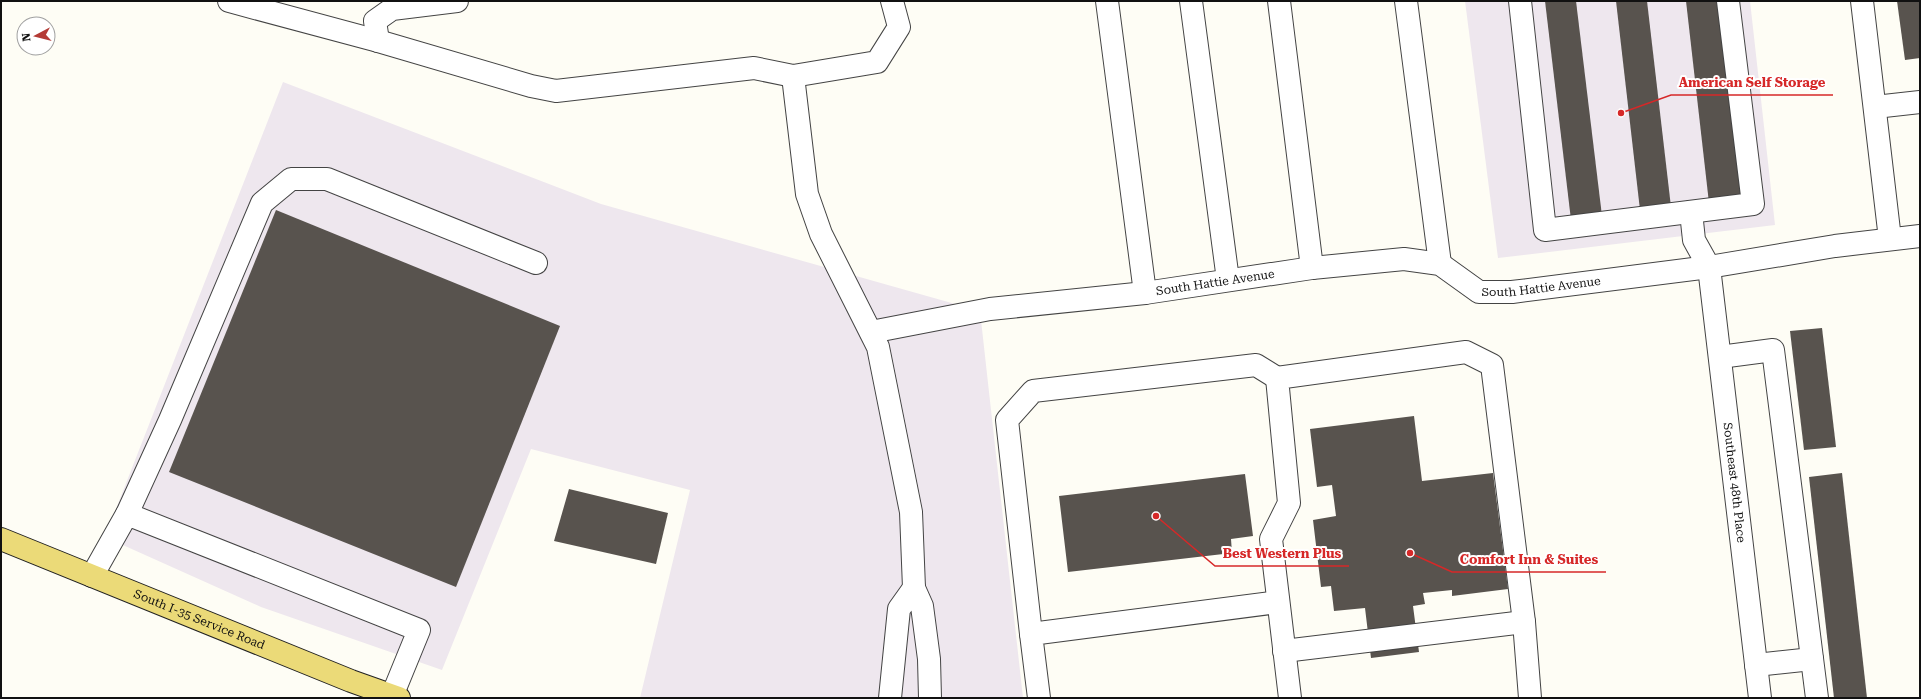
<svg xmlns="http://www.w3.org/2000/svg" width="1921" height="699" font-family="'Roboto Serif',serif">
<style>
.industrial{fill:#eee7ee}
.building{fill:#58534e}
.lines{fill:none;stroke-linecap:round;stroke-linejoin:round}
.minor-casing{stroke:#444;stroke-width:24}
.major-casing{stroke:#222;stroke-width:24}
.minor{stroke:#fff;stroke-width:22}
.major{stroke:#ebda78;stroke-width:22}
.labels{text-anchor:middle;stroke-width:4;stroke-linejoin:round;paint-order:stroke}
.street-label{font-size:12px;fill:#111;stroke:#fff}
.leader{fill:none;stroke:#d62828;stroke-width:1.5}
.callout-dot{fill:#d62828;stroke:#fff;stroke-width:1.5}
.callout-label{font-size:13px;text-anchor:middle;font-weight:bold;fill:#d62828;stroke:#fff;stroke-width:4;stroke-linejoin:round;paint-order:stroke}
</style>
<rect width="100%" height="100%" fill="#fefdf5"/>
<g class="industrial">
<polygon points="1465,1 1750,1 1775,225 1498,258"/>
<polygon points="283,82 601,204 980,311 1023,698 640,698 690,490 531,449 442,670 261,607 105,537"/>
</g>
<g class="building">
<polygon points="1545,1 1576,1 1602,216 1571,220"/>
<polygon points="1616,1 1647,1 1671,207 1640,210"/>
<polygon points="1686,1 1718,1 1741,199 1709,203"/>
<polygon points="1897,1 1920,1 1920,58 1905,60"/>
<polygon points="276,210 560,326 456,587 169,472"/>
<polygon points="1822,328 1836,447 1804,450 1790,331"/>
<polygon points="1414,416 1422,481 1493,473 1508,589 1452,596 1452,590 1423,593 1425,604 1413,606 1419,652 1371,658 1365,608 1334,611 1331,586 1321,587 1313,520 1336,516 1332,485 1317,487 1310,429"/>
<polygon points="1842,473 1867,698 1834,698 1809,477"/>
<polygon points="1245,474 1253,536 1231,539 1232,553 1068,572 1059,496"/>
<polygon points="569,489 668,513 656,564 554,541"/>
</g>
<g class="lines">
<defs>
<g id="minor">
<polyline points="229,1 378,41 531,86 556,91 754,68 793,76 877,62 899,27 892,1"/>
<polyline points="1107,1 1145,293"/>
<polyline points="1191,1 1228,280"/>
<polyline points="1279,1 1312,268"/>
<polyline points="1406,1 1440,264"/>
<polyline points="1520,1 1545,230 1753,204 1728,1"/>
<polyline points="1862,1 1890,239"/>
<polyline points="378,41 375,21 392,9 457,1"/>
<polyline points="793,76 807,194 821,234 878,347 911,512 914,588"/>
<polyline points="1875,107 1920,102"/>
<path id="s1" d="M1691,212l3,28 15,27 51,431"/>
<path id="s2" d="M871,332l119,-23 155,-16 167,-25 92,-9 36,5 39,28h33l197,-25 126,-21 85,-10"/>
<polyline points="1720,357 1773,350 1817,698"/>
<polyline points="127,514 170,420 262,203 291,179 327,179 536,263"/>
<polyline points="92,576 127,514 419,630 392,696"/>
<polyline points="1031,634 1007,420 1033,391 1256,365 1277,378"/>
<polyline points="1284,651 1524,622"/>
<polyline points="1756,665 1812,659"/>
<polyline points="890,698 899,609 914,588 922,606 929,659 930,698"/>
<polyline points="1039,698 1031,634 1278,602"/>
<polyline points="1290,698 1271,539 1289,503 1277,378 1466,352 1492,365 1524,622 1530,698"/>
</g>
<g id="major">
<path id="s3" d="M1,539l350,142 48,17"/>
</g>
</defs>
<use href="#minor" class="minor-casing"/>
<use href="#major" class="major-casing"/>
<use href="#minor" class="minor"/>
<use href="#major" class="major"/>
</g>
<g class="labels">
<g class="street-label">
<text dy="4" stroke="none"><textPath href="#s2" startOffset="348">South Hattie Avenue</textPath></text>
<text dy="4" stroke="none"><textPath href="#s2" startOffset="685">South Hattie Avenue</textPath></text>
<text dy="4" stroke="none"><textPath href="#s1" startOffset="276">Southeast 48th Place</textPath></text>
<text dy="4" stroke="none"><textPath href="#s3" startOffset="214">South I-35 Service Road</textPath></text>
</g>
</g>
<path class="leader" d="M1621 113L1671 95H1833M1156 516L1215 566H1349M1410 553L1452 572H1606"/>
<g class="callout-dot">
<circle cx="1621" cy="113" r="4"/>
<circle cx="1156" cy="516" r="4"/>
<circle cx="1410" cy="553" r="4"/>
</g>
<g class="callout-label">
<text x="1752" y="87">American Self Storage</text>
<text x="1282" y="558">Best Western Plus</text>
<text x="1529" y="564">Comfort Inn &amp; Suites</text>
</g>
<rect width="1921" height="699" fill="none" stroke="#111111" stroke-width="4"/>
<g transform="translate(36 36) rotate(263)"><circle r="19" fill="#ffffff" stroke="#a0a0a0"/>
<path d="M0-3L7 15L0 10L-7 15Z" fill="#b43b35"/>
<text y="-6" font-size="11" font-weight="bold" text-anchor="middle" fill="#111111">N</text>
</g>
</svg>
